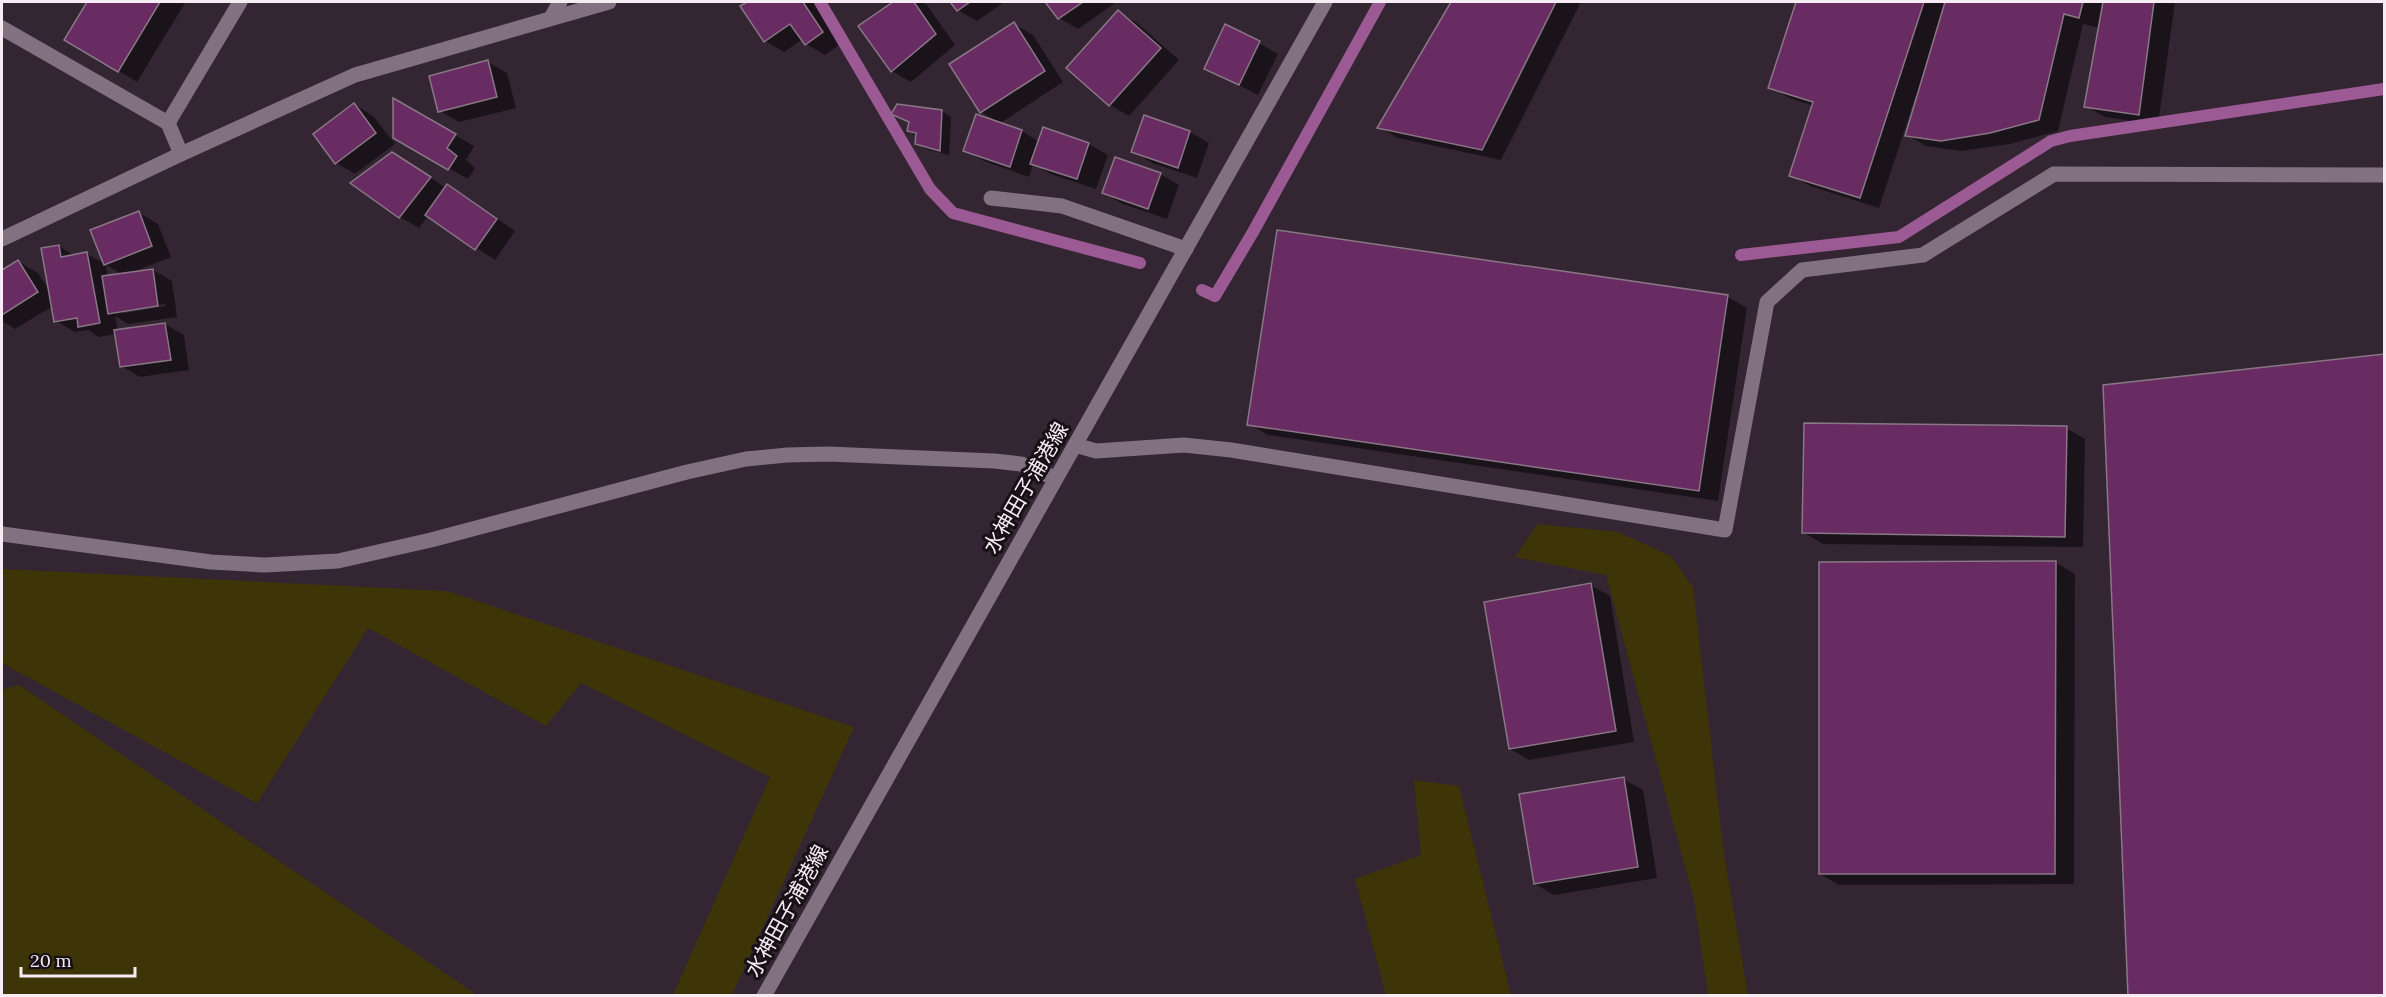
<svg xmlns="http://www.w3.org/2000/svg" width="2386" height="997" font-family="Lora,'Noto Sans JP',serif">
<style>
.green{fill:#3d3507}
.shadow{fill:#0007;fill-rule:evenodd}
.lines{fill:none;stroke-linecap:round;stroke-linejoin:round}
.stream{stroke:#9b5a93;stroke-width:12}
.building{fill:#682b62;stroke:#897786;stroke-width:1.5}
.service{stroke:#827180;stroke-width:15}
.minor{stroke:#827180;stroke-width:15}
.secondary{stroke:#827180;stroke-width:15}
.labels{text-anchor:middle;stroke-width:6;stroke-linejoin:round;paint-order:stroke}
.street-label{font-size:21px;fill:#f6ecf4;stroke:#171116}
</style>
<rect width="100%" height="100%" fill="#342532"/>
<g class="green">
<polygon points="1538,524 1618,532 1671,556 1693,587 1723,847 1748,995 1708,995 1694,900 1606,575 1515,557"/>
<polygon points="2,569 447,591 854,727 732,995 673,995 770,777 581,683 546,726 368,628 257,803 2,663"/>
<polygon points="19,685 477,995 2,995 2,690"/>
<polygon points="1414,780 1459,786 1511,995 1386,995 1355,879 1421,855"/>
</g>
<g class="shadow">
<polygon points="89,2 183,2 185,3 137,82 66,39"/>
<polygon points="750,2 814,2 842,43 825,55 806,44 803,39 784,52 765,41 742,6"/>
<polygon points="896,2 921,2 927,5 955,45 911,82 892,71 860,26"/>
<polygon points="952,2 1004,2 977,21 958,10"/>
<polygon points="1047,2 1113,2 1114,4 1078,29 1059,18"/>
<polygon points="1453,2 1581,2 1501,160 1398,138 1379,127"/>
<polygon points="1798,2 2175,2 2158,125 2105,117 2086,106 2100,28 2083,24 2058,131 2010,144 1961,151 1926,146 1907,135 1918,96 1916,95 1879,208 1810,186 1791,175 1814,106 1789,98 1770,87"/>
<polygon points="1118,12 1137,23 1179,60 1129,116 1110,105"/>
<polygon points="1014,24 1033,35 1063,82 999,124 1022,131 1039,142 1044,129 1089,144 1108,155 1096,189 1051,174 1033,164 1029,177 984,161 965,150 999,122 981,112"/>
<polygon points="1259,43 1278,54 1258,95 1206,68"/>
<polygon points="488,62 507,73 516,108 459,122 440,111"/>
<polygon points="394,100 474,146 466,160 475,168 468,179 394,137"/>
<polygon points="354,104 373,116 395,144 355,174 336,163"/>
<polygon points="942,111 951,117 949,155 926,149 916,143 917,136 908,131"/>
<polygon points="1145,117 1190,132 1209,143 1197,178 1152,163 1133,151"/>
<polygon points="412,165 446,188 447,186 466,197 515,231 495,260 428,216 419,228 400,217"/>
<polygon points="1160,174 1179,185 1167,219 1123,204 1104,193"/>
<path d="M139,213l19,11 13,33 -38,15 20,-2 19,11 5,36 -49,7 -13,-8 3,15 47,-7 19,11 5,35 -49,7 -19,-11 -5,-32 -17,3 -11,-7 -13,2 -19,-11 -3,-15 -38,23 -13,-8v-49l17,-10 19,11 13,21 8,-48 16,10 12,-2 18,10zM106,265l17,10 -15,2zM165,304l1,2 -42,7v-3z"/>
<polygon points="1278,231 1728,297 1747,308 1718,501 1268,435 1249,424"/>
<polygon points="2384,356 2384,996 2129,996 2104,386"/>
<polygon points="2066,428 2085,439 2083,547 1823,544 1804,533"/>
<polygon points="2056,563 2075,574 2074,884 1839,885 1820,874"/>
<polygon points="1590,585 1610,596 1634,742 1529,760 1510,749"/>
<polygon points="1623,779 1643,790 1657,878 1554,895 1535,884"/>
</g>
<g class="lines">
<g class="stream">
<polyline points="820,2 930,189 953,213 1140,263"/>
<polyline points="1741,255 1899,237 2051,141 2070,136 2384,89"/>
<polyline points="1202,290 1215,296 1253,232 1380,2"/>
</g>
</g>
<g class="building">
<polygon points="87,2 160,2 118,72 64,40"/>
<polygon points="747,2 803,2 823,32 805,45 790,24 764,42 740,6"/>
<polygon points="893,2 914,2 936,34 891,72 858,26"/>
<polygon points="950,2 970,2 957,11"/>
<polygon points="1045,2 1083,2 1058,19"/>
<polygon points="1451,2 1556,2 1482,150 1377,128"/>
<polygon points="1796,2 1924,2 1860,198 1789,176 1813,102 1768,88"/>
<polygon points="1945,2 2083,2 2079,18 2064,14 2039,120 1990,133 1941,141 1905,136"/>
<polygon points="2103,2 2154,2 2139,115 2084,107"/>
<polygon points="1118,10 1161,48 1109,106 1066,68"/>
<polygon points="1014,22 1045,71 980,113 949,64"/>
<polygon points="1225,24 1260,41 1239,85 1204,69"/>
<polygon points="488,60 497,97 438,112 429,76"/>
<polygon points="393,98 456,134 447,148 457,156 448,170 393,138"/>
<polygon points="354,103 376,133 335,164 313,134"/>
<polygon points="897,104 942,110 940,151 915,144 916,133 907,131 909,122 891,114"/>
<polygon points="976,114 1022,130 1010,167 963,151"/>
<polygon points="1144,115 1190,131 1178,168 1131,152"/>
<polygon points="1043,127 1089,143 1077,179 1030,164"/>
<polygon points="392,152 431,177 399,218 350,183"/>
<polygon points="1115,157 1161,173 1148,209 1102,193"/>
<polygon points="447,184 497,219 475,250 425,215"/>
<polygon points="139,211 152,246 104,265 90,230"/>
<polygon points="1277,230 1728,295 1699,491 1247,425"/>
<polygon points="59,245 61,257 87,252 100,323 78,327 77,318 54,322 41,248"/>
<polygon points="18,260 38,292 2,315 2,270"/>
<polygon points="153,269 158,306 108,314 102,276"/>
<polygon points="165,323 171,360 120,367 114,330"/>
<polygon points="2384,354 2384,996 2128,996 2103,385"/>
<polygon points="1804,423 2067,426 2065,537 1802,533"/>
<polygon points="2056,561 2055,874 1819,874 1819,562"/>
<polygon points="1591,583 1616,731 1509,749 1484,602"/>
<polygon points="1624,777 1638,867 1534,884 1519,794"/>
</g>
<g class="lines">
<polyline class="service" points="2,534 211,562 265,565 338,561 431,540 687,472 746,459 787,455 828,454 994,461 1021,464 1055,478"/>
<g class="minor">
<polyline points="551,18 560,2"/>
<polyline points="2,28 168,123 181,154"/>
<polyline points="168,123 240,2"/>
<polyline points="991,198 1062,206 1186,249"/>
<polyline points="2,239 181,154 355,75 609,2"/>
<polyline points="1075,445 1096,451 1184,445 1231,450 1725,530 1767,302 1802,270 1923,255 2054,174 2384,175"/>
</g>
<polyline class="secondary" points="764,996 1325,2"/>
</g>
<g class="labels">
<g class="street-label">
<text transform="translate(1026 488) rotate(-60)" y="7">水神田子浦港線</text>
<text transform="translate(787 911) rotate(-61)" y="7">水神田子浦港線</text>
</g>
</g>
<rect width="2386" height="997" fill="none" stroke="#f6ecf4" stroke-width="6"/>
<path d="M21 967v9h114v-9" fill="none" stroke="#f6ecf4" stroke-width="3"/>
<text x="30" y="967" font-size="18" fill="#f6ecf4" stroke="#171116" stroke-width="4.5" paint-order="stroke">20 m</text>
</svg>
